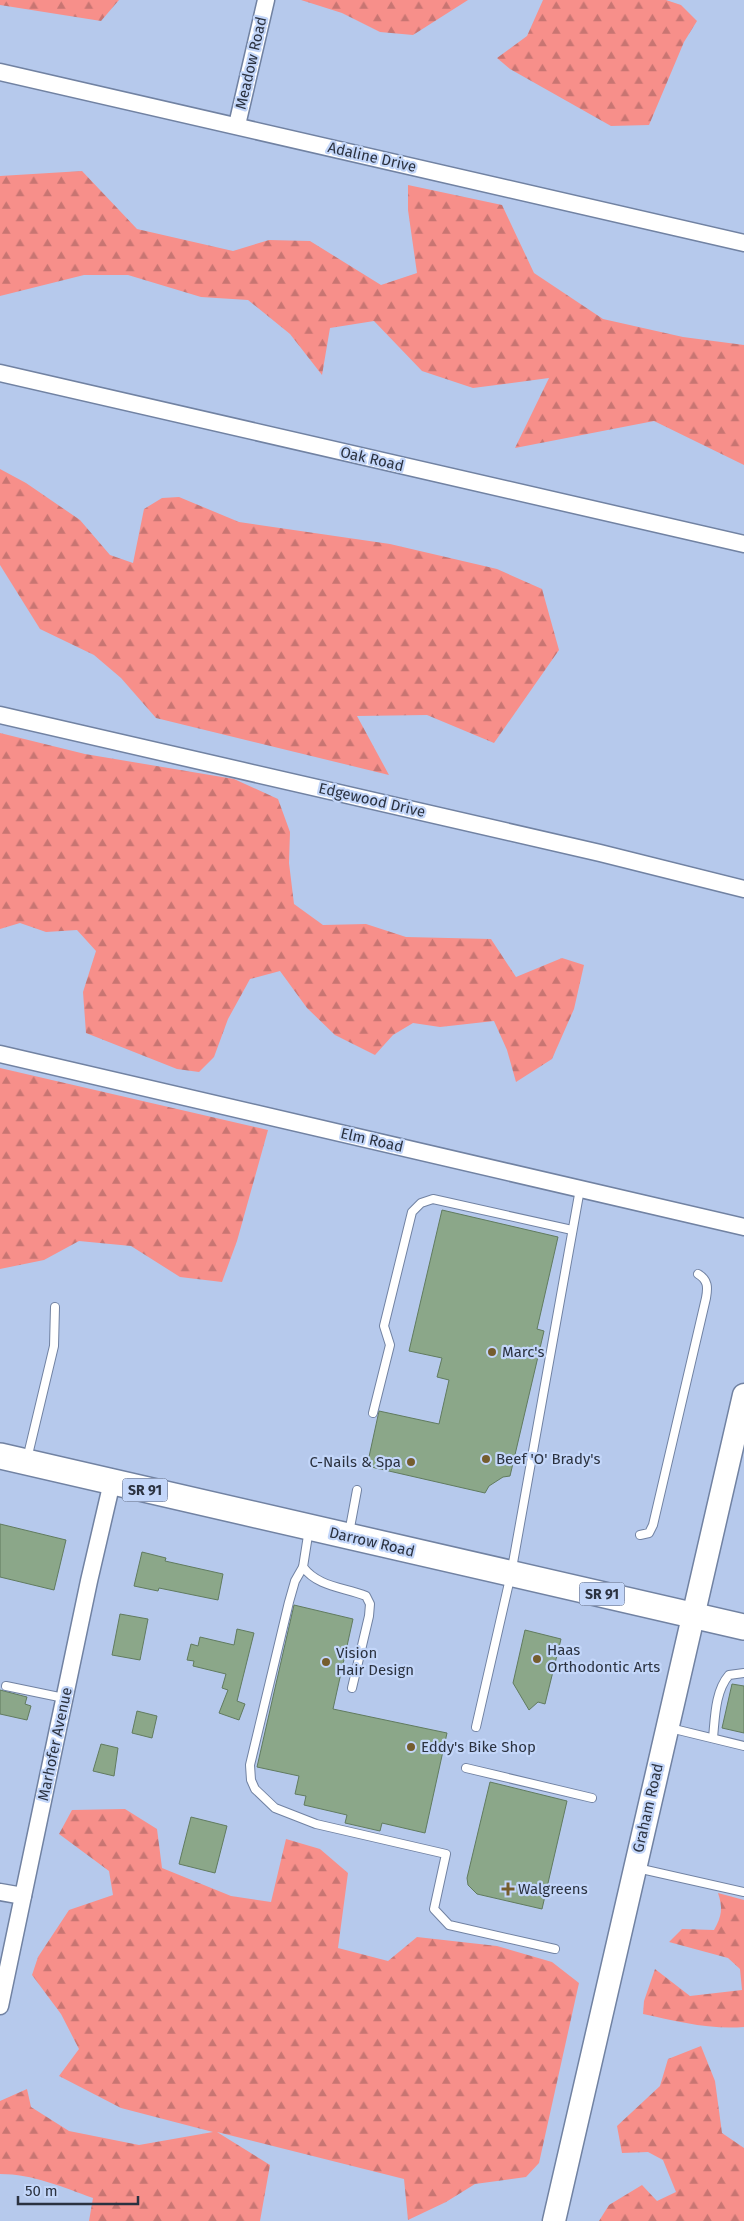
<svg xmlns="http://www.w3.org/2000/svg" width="744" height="2221" font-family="'Fira Sans',sans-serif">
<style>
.forest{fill:url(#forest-firs)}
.building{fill:#8ba789;stroke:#617b5f}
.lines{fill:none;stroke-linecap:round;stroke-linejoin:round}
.service-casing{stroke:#7182a2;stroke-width:10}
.minor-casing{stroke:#7182a2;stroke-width:19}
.secondary-casing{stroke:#7182a2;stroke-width:25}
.primary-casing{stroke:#7182a2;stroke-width:28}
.service{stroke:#fff;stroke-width:8}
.minor{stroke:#fff;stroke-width:16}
.secondary{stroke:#fff;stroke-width:22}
.primary{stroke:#fff;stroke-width:25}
.poi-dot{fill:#755d2e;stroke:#c3d6f9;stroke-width:2}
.labels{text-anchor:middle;stroke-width:4.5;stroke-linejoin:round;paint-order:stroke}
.shield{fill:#c3d6f9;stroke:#596378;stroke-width:1}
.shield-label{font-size:14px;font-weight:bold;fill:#2b3240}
.street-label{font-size:15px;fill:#2b3240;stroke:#c3d6f9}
.poi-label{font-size:15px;fill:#2b3240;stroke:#c3d6f9;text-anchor:start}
</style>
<defs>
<pattern id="forest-firs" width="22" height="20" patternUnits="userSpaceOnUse" patternTransform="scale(1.25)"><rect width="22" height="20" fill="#f78f8a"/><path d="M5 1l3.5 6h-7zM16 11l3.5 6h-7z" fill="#c87572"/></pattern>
</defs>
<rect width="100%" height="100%" fill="#b6c9ec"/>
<g class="forest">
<polygon points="0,0 119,0 101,21 0,5"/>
<polygon points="301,0 468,0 413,35 380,32 342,13"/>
<polygon points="543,0 666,0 681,5 697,21 684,42 649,125 611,126 510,69 497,58 527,36"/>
<polygon points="82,171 137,229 233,251 269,240 310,241 381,285 417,273 408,210 408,185 502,205 534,273 603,319 683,337 744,345 744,465 654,421 515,448 549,378 473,388 422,371 374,321 330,328 322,375 290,334 248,300 201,297 128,275 84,275 0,296 0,176"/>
<polygon points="0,469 26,483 80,520 110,555 133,563 144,509 162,498 179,497 239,522 390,544 497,569 542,589 559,650 494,743 427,715 357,716 389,775 156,718 121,678 94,655 40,629 0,565"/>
<polygon points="0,733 85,754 234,779 278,799 290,832 289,863 294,904 323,925 366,924 406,937 491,939 516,977 562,958 584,965 574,1009 552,1059 516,1082 507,1050 494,1021 440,1027 413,1023 393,1035 375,1055 335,1035 307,1008 280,971 250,979 228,1019 214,1057 199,1072 177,1069 86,1033 83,992 96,951 77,930 46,932 20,923 0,929"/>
<polygon points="0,1068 268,1130 237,1241 222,1282 180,1277 131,1246 79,1241 44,1260 0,1269"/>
<path d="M125,1809l32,20 5,39 69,28 40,6 15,-63 34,10 28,24 -10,75 50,13 29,-24 80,9 55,16 27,21 -40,180 -13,14 -51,7 -29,18 -38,18 -4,-41 -187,-47 53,33 -10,56h-171l4,-23c-31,-11 -60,-24 -93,-24v-73l27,-12 4,18 38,24 70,14 74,-13 -92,-24 -62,-32 20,-27 -18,-35 -29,-39 6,-18 31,-47 44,-15 -4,-24 -50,-37 13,-24z"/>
<path d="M718,1893l26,7v127c-34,3 -68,-6 -101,-13l1,-13 11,-32 35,27 52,-6 -2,-21 -12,-11 -59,-16 13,-13 32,1c8,-14 9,-22 4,-37z"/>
<polygon points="701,2046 715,2081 722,2133 744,2148 744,2221 599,2221 609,2205 642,2185 657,2201 676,2192 663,2160 648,2152 622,2153 617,2126 660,2086 668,2059"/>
</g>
<g class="building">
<polygon points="442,1210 558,1237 537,1329 544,1331 510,1476 503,1477 489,1486 485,1493 367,1466 379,1411 439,1424 449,1380 437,1377 442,1358 409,1351"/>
<polygon points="0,1524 66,1540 54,1590 0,1577"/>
<polygon points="142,1552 166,1558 165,1561 223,1574 218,1600 159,1588 158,1591 134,1586"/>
<polygon points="294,1605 353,1619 333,1709 447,1733 425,1833 382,1823 380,1831 345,1823 347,1815 304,1805 306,1796 295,1794 299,1776 257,1767"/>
<polygon points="120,1614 148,1619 140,1660 112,1655"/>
<polygon points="237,1629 254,1633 237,1701 245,1704 239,1720 219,1713 228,1690 222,1688 226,1674 193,1666 194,1661 187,1660 191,1644 198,1646 200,1637 234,1645"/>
<polygon points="525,1630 561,1639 545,1704 538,1702 529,1710 513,1683"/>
<polygon points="732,1684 744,1686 744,1733 722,1728"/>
<polygon points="0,1690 27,1697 25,1704 31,1706 27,1720 0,1714"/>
<polygon points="137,1711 157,1716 152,1738 132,1733"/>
<polygon points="101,1744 118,1748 114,1776 93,1771"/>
<polygon points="490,1782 567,1801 542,1909 477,1894 468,1885 467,1878"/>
<polygon points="191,1817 227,1826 215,1873 179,1864"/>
</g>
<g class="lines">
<defs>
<g id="service">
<polyline points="373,1413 390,1345 384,1326 412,1212 421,1203 433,1199 572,1230"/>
<polyline points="27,1459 54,1346 55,1307"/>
<path d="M309,1529l-6,38c15,20 40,20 63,29l4,8 -1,12 -17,72"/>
<polyline points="349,1533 357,1490"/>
<path d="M640,1535l9,-2 4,-8 53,-227c2,-11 2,-18 -8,-24"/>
<polyline points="303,1567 295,1581 289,1602 250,1765 251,1780 255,1789 275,1808 316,1824 446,1854 434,1909 449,1925 555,1949"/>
<polyline points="6,1686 64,1698"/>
<polyline points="476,1727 511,1574 580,1189"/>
<polyline points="670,1728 744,1746"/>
<path d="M713,1738c2,-20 2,-47 16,-63l15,-2"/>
<polyline points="466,1768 592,1798"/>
<polyline points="637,1868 744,1892"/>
</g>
<g id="minor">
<polyline points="0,72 744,243"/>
<polyline points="237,125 266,0"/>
<polyline points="0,373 744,544"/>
<polyline points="0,715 600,853 744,889"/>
<polyline points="0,1054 744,1227"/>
<polyline points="0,1892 23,1896"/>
<polyline points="0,2006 89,1581 112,1482"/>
</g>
<polyline id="secondary" points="554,2221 744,1395"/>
<polyline id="primary" points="0,1456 744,1627"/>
</defs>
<use href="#service" class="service-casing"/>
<use href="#minor" class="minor-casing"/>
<use href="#secondary" class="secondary-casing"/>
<use href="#primary" class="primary-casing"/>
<use href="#service" class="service"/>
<use href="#minor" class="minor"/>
<use href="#secondary" class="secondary"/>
<use href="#primary" class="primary"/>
</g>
<g class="poi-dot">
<circle cx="492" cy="1352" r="5"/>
<circle cx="486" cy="1459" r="5"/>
<circle cx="411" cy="1462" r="5"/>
<circle cx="537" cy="1659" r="5"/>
<circle cx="326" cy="1662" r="5"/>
<circle cx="411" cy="1747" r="5"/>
<path d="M505.5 1881.5h5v5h5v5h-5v5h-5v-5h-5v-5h5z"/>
</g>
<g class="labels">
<g class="shield">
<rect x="122.5" y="1478.5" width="45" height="23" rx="4"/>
<rect x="579.5" y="1582.5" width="45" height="23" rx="4"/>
</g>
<g class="shield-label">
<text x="145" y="1495">SR 91</text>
<text x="602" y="1599">SR 91</text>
</g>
<g class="street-label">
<text transform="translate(251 63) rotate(-77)" y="5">Meadow Road</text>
<text transform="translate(372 157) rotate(13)" y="5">Adaline Drive</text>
<text transform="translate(372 459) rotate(13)" y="5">Oak Road</text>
<text transform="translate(372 800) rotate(13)" y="5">Edgewood Drive</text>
<text transform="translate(372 1140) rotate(13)" y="5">Elm Road</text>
<text transform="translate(372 1542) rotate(13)" y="5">Darrow Road</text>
<text transform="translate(55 1744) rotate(-78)" y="5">Marhofer Avenue</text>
<text transform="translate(648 1808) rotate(-77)" y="5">Graham Road</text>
</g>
<g class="poi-label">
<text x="502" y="1357">Marc's</text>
<text x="496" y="1464">Beef 'O' Brady's</text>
<text x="401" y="1467" text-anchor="end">C-Nails &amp; Spa</text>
<text x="547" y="1655">Haas<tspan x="547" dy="17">Orthodontic Arts</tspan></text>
<text x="336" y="1658">Vision<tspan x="336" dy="17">Hair Design</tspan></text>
<text x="421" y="1752">Eddy's Bike Shop</text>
<text x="518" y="1894">Walgreens</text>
</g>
</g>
<path d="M18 2196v8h120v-8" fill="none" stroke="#2b3240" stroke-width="2.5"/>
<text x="25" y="2196" font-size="15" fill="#2b3240" stroke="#c3d6f9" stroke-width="4" paint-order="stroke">50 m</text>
</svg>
